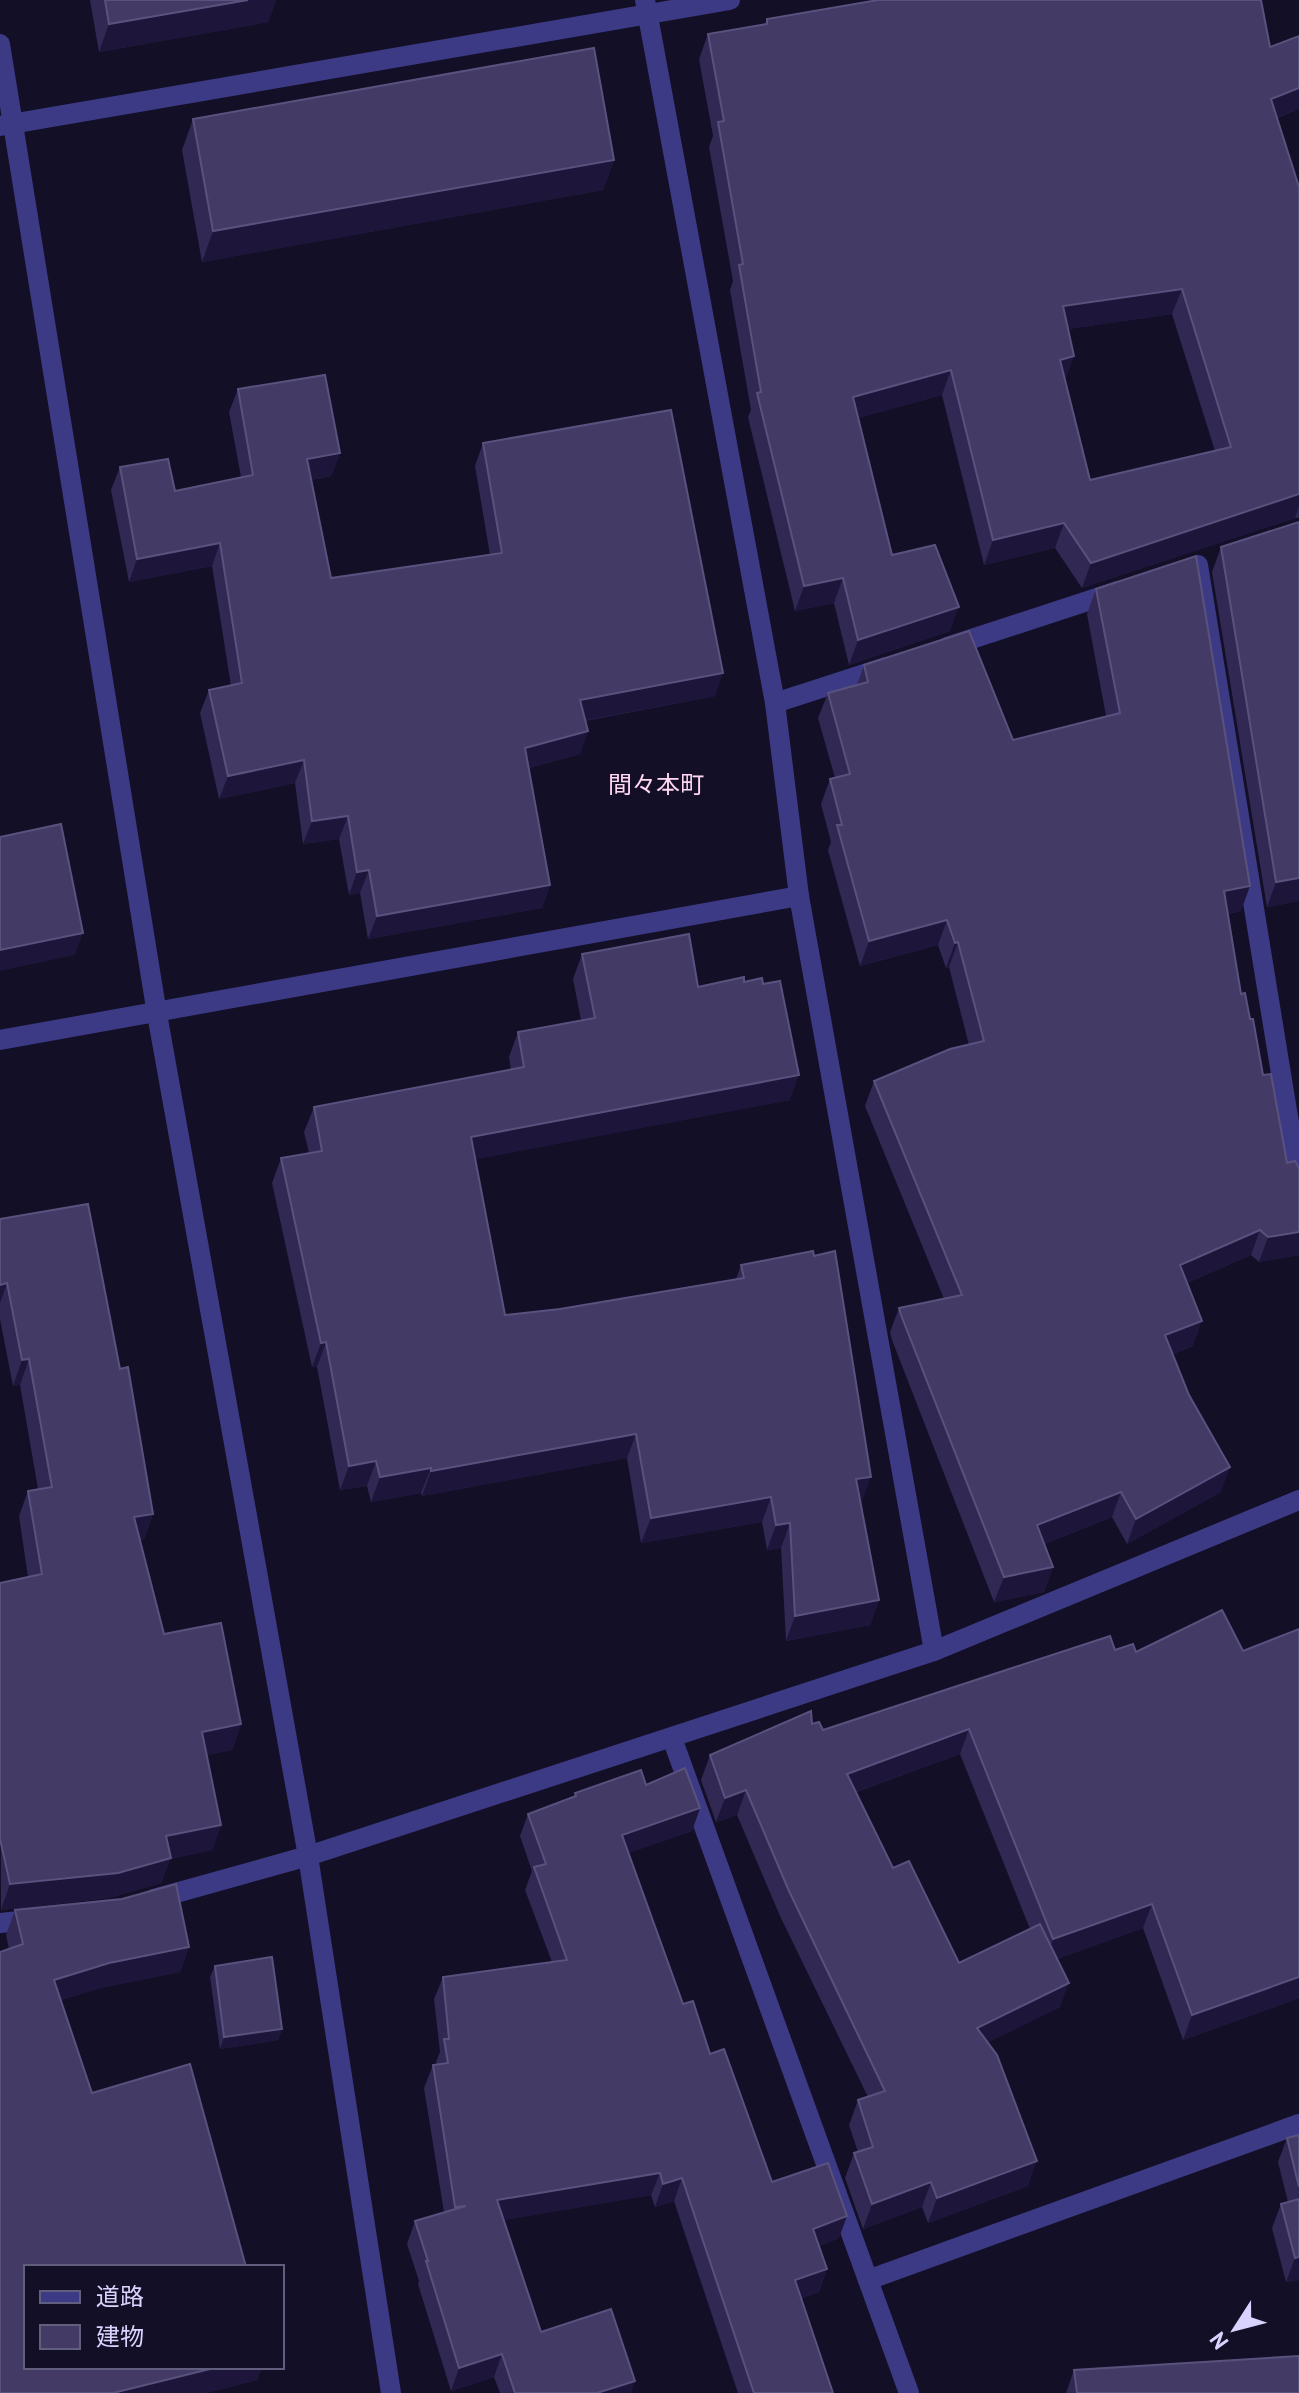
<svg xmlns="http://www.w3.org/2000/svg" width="1299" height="2393" font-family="'PT Sans','Noto Sans JP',sans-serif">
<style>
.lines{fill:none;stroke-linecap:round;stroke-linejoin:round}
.minor{stroke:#3d3a85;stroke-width:20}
.wall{fill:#312854;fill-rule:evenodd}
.shaded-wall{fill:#1d163a}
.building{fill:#433a66;stroke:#5a527e;stroke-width:2;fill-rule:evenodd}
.labels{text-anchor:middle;stroke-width:7;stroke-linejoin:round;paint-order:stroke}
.quarter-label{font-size:24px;fill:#ffd6f0;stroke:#130f26}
</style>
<rect width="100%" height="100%" fill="#130f26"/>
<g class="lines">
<g class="minor">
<polyline points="645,0 775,703 799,896 934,1651"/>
<polyline points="0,44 157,1014 308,1856 391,2393"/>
<polyline points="0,126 730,0"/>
<polyline points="1198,565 1299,1184"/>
<polyline points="947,647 1118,591"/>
<polyline points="775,703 886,667"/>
<polyline points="0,1040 799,896"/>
<polyline points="672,1738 868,2280 1299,2124"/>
<polyline points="154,1899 308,1856 934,1651 1299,1500"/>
<polyline points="0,1923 36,1919"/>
<polyline points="868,2280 909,2393"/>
</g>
</g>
<g class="wall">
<polygon points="90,0 276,0 268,22 99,52"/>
<path d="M767,19l503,28 29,62 -22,9 22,69v331h-4l-213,70 -27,-40 -71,17 -42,-170 -84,23 34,137 58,76 -101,34 -15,-62 -39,8 -47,-194 3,-7 -21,-120 3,-9 -24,-134 4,-11 -14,-77 9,-25 57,-10zM1172,314l43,137 -125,29 -25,-100 3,-51z"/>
<polygon points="193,119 614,160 603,190 202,262 182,150"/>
<polygon points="238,389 340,453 331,476 311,480 331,578 490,555 475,466 483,443 715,696 585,721 588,731 580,754 529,768 550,885 542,908 368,939 360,893 349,895 339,839 303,844 295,783 219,799 200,713 209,690 231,686 212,566 129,582 111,490 120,467 175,491 241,477 229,412"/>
<polygon points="1299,522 1299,901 1267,907 1212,572 1221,547"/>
<polygon points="1096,589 1241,911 1228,914 1241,994 1250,1019 1263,1075 1287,1163 1299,1168 1299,1255 1259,1262 1251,1255 1187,1283 1193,1346 1173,1354 1221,1492 1127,1544 1112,1517 1044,1544 1053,1567 1044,1592 994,1602 892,1340 890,1332 899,1308 944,1299 865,1106 874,1081 969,1045 949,967 946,968 938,945 860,966 828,850 831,842 821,804 830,779 835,778 818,718 828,693 857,685 864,665 1013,740 1106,716 1087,614"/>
<polygon points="582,954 698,987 744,982 790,1100 475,1159 505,1315 560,1309 736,1279 741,1265 862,1502 860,1502 879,1600 870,1625 786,1641 781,1548 767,1550 762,1522 641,1543 627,1458 422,1496 421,1493 371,1502 367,1486 340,1490 317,1367 312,1367 272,1183 281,1158 309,1153 304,1132 314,1107 511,1069 509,1057 518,1032 581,1020 573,979"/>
<polygon points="0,1219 120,1369 153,1514 144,1539 140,1540 164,1634 241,1724 232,1750 207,1755 221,1825 212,1850 170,1859 161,1883 109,1898 1,1910 0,1583 28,1577 19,1516 28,1491 38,1489 20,1385 13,1386 0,1319"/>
<path d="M1299,1629v369l-116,42 -40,-112 -86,31 3,48 -72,35 40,144 -100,37 -6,-16 -59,22 -18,-51 9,-25 4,-1 -9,-27 9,-25 10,-3 -88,-181 -43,-101 -21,7 -15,-42 9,-25 102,-31 11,6 292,-80 21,2 107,-1zM960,1754l70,175 -71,34 -66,-95 -37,-76z"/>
<polygon points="646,1785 700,1808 692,1831 628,1853 683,2004 710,2054 772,2182 839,2238 819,2246 827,2269 819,2292 801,2298 833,2393 738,2393 674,2201 655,2207 651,2195 504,2220 541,2332 631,2393 500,2393 494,2377 451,2391 418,2284 419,2281 407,2244 415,2221 444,2212 424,2088 433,2065 437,2065 436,2062 440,2052 434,1999 443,1977 552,1962 525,1890 532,1871 520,1836 528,1814 574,1797 575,1793"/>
<polygon points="176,1884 189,1947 180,1972 100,1988 61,2000 92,2093 190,2064 246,2267 26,2267 26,2367 262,2367 257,2380 206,2393 0,2393 0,1952 9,1949 6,1935 15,1910 122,1899"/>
<polygon points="215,1966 282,2029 278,2040 220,2049 210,1977"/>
<polygon points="1299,2135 1299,2280 1286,2282 1272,2228 1281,2204 1288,2202 1278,2162 1287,2138"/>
<polygon points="1074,2370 1299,2393 1066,2393"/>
</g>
<g class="shaded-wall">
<polygon points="248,0 276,0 268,22 99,52 109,24"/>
<polygon points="1299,88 1299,109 1262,123 1271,99"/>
<polygon points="614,160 603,190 202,262 213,231"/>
<polygon points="1182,289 1172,314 1054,331 1063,306"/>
<polygon points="1074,356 1065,381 1060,360"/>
<polygon points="951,370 942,395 844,422 853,397"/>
<polygon points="340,453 331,476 298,482 307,459"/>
<polygon points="1299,494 1299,506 1295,518 1082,588 1091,563"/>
<polygon points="1064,523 1055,548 984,565 993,540"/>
<polygon points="220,543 212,566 129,582 137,559"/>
<polygon points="843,578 834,603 795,611 804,586"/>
<polygon points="959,607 950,631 849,665 858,640"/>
<polygon points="723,673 715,696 571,723 580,700"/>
<polygon points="588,731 580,754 517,771 525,748"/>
<polygon points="304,760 295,783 219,799 228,776"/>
<polygon points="348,816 339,839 303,844 312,821"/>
<polygon points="369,870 360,893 349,895 357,872"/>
<polygon points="1299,878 1299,901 1267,907 1276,882"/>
<polygon points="550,885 542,908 368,939 377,916"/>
<polygon points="1250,886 1241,911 1215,916 1224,891"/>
<polygon points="947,920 938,945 860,966 869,941"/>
<polygon points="83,933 75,955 0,971 0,950"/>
<polygon points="958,942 949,967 946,968 955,943"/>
<polygon points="799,1075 790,1100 462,1162 471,1137"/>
<polygon points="1260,1230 1251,1255 1171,1290 1180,1265"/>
<polygon points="1299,1232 1299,1255 1259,1262 1268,1237"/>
<polygon points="7,1283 0,1303 0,1285"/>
<polygon points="1202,1321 1193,1346 1156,1360 1165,1335"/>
<polygon points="326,1342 317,1367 312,1367 321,1343"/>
<polygon points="29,1359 20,1385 13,1386 22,1360"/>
<polygon points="636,1434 627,1458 422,1496 431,1471"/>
<polygon points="376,1461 367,1486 340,1490 349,1466"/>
<polygon points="1230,1467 1221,1492 1127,1544 1136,1519"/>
<polygon points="431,1468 421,1493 371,1502 380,1477"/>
<polygon points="871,1477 862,1502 847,1504 856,1479"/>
<polygon points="1121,1492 1112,1517 1028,1550 1037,1525"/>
<polygon points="771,1497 762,1522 641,1543 651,1518"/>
<polygon points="153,1514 144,1539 124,1543 134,1517"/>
<polygon points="790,1523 781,1548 767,1550 776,1525"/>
<polygon points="1053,1567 1044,1592 994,1602 1004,1577"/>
<polygon points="879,1600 870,1625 786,1641 795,1616"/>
<polygon points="241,1724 232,1750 193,1758 202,1732"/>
<polygon points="969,1729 960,1754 838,1798 847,1774"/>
<polygon points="746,1790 737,1815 716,1822 725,1798"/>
<polygon points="700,1808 692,1831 614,1858 622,1835"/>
<polygon points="221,1825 212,1850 170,1859 161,1883 109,1898 1,1910 10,1884 166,1836"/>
<polygon points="1152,1904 1143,1928 1044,1964 1053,1939"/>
<polygon points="189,1947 180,1972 100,1988 45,2005 54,1980 109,1963"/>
<polygon points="1299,1977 1299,1998 1183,2040 1192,2015"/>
<polygon points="1069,1983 1060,2007 968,2052 977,2028"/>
<polygon points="282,2029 278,2040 220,2049 224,2037"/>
<polygon points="1037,2161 1028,2186 928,2223 937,2198"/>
<polygon points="660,2173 651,2195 489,2223 497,2200"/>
<polygon points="682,2178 674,2201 655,2207 663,2184"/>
<polygon points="931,2182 922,2207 863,2229 872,2204"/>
<polygon points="847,2216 839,2238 805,2251 813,2229"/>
<polygon points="1299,2257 1299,2280 1286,2282 1295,2258"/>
<polygon points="827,2269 819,2292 787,2302 795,2280"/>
<polygon points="502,2354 494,2377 451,2391 459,2368"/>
<polygon points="218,2367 262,2367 257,2380 206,2393 113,2393"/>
<polygon points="635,2381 631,2393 597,2393"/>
</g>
<g class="building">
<polygon points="105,0 248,0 109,24"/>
<path d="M878,0h383l9,47 29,-11v52l-28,11 28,88v307l-208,69 -27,-40 -71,17 -42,-170 -98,27 39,158 43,-10 24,62 -101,33 -15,-62 -39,8 -47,-193 4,-1 -22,-127 4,-1 -25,-142 6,-1 -16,-87 59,-10v-5zM1182,289l49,158 -141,33 -30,-120 14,-4 -11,-50z"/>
<polygon points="594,48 614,160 213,231 193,119"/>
<polygon points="325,375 340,453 307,459 331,578 502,553 483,443 671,410 723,673 580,700 588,731 525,748 550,885 377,916 369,870 357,872 348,816 312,821 304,760 228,776 209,690 242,683 220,543 137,559 120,467 168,459 175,491 253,475 238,389"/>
<polygon points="1299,522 1299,878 1276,882 1221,547"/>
<polygon points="1196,556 1250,886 1224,891 1241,994 1245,993 1250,1019 1253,1019 1263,1075 1271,1074 1287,1163 1295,1161 1299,1168 1299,1232 1268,1237 1260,1230 1180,1265 1202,1321 1165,1335 1189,1395 1230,1467 1136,1519 1121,1492 1037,1525 1053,1567 1004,1577 901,1315 899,1308 962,1295 874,1081 950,1049 984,1041 958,942 955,943 947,920 869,941 837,825 842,825 830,779 850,774 828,693 868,682 864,665 969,631 1013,740 1120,713 1096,589"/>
<polygon points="61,824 83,933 0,950 0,837"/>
<polygon points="689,934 698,987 744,977 744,982 762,978 763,984 780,981 799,1075 471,1137 505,1315 560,1309 744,1278 741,1265 813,1251 814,1256 835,1251 871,1477 856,1479 879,1600 795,1616 790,1523 776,1525 771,1497 651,1518 636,1434 431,1471 431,1468 380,1477 376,1461 349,1466 326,1342 321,1343 281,1158 322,1151 314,1107 524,1067 518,1032 595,1018 582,954"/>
<polygon points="88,1204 120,1369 128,1367 153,1514 134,1517 164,1634 221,1623 241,1724 202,1732 221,1825 166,1836 171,1858 118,1873 10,1884 0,1839 0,1583 42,1574 28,1491 52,1487 29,1359 22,1360 7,1283 0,1285 0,1219"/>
<polygon points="1222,1610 1243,1651 1299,1629 1299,1977 1192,2015 1152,1904 1053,1939 969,1729 847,1774 893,1868 909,1861 959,1963 1040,1924 1069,1983 977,2028 997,2055 1037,2161 937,2198 931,2182 872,2204 854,2153 873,2147 858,2100 885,2091 789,1891 746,1790 725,1798 710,1755 811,1711 812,1724 819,1722 823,1730 1110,1636 1115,1650 1133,1644 1136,1652"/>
<polygon points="685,1768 700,1808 622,1835 683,2004 693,2001 710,2054 724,2049 772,2182 828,2163 847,2216 813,2229 827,2269 795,2280 833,2393 754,2393 682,2178 663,2184 660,2173 497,2200 541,2332 611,2309 635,2381 597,2393 515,2393 502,2354 459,2368 426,2261 428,2261 415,2221 466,2206 455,2207 433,2065 448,2063 444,2039 449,2039 443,1977 567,1960 534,1867 546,1864 528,1814 576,1796 575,1793 641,1770 646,1785"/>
<polygon points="176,1884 189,1947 109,1963 54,1980 92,2093 190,2064 246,2267 26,2267 26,2367 218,2367 113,2393 0,2393 0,1952 23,1944 15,1910 122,1899"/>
<polygon points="272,1957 282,2029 224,2037 215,1966"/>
<polygon points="1299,2135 1299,2187 1287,2138"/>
<polygon points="1299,2199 1299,2257 1295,2258 1281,2204"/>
<polygon points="1299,2356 1299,2393 1077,2393 1074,2370"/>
</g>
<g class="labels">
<g class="quarter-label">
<text x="656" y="793">間々本町</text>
</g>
</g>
<rect x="24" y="2265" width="260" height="104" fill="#130f26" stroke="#625e7d" stroke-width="2"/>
<rect x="40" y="2291" width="40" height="12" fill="#3d3a85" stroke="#625e7d" stroke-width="2"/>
<text x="96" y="2305" font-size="24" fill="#d9d4ff">道路</text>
<rect x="40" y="2325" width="40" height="24" fill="#433a66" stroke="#625e7d" stroke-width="2"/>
<text x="96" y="2345" font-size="24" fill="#d9d4ff">建物</text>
<g transform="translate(1235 2329) rotate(234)" stroke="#130f26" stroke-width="6" paint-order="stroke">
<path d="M0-6L14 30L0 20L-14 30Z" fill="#d9d4ff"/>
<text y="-12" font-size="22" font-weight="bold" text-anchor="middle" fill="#d9d4ff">N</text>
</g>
</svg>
